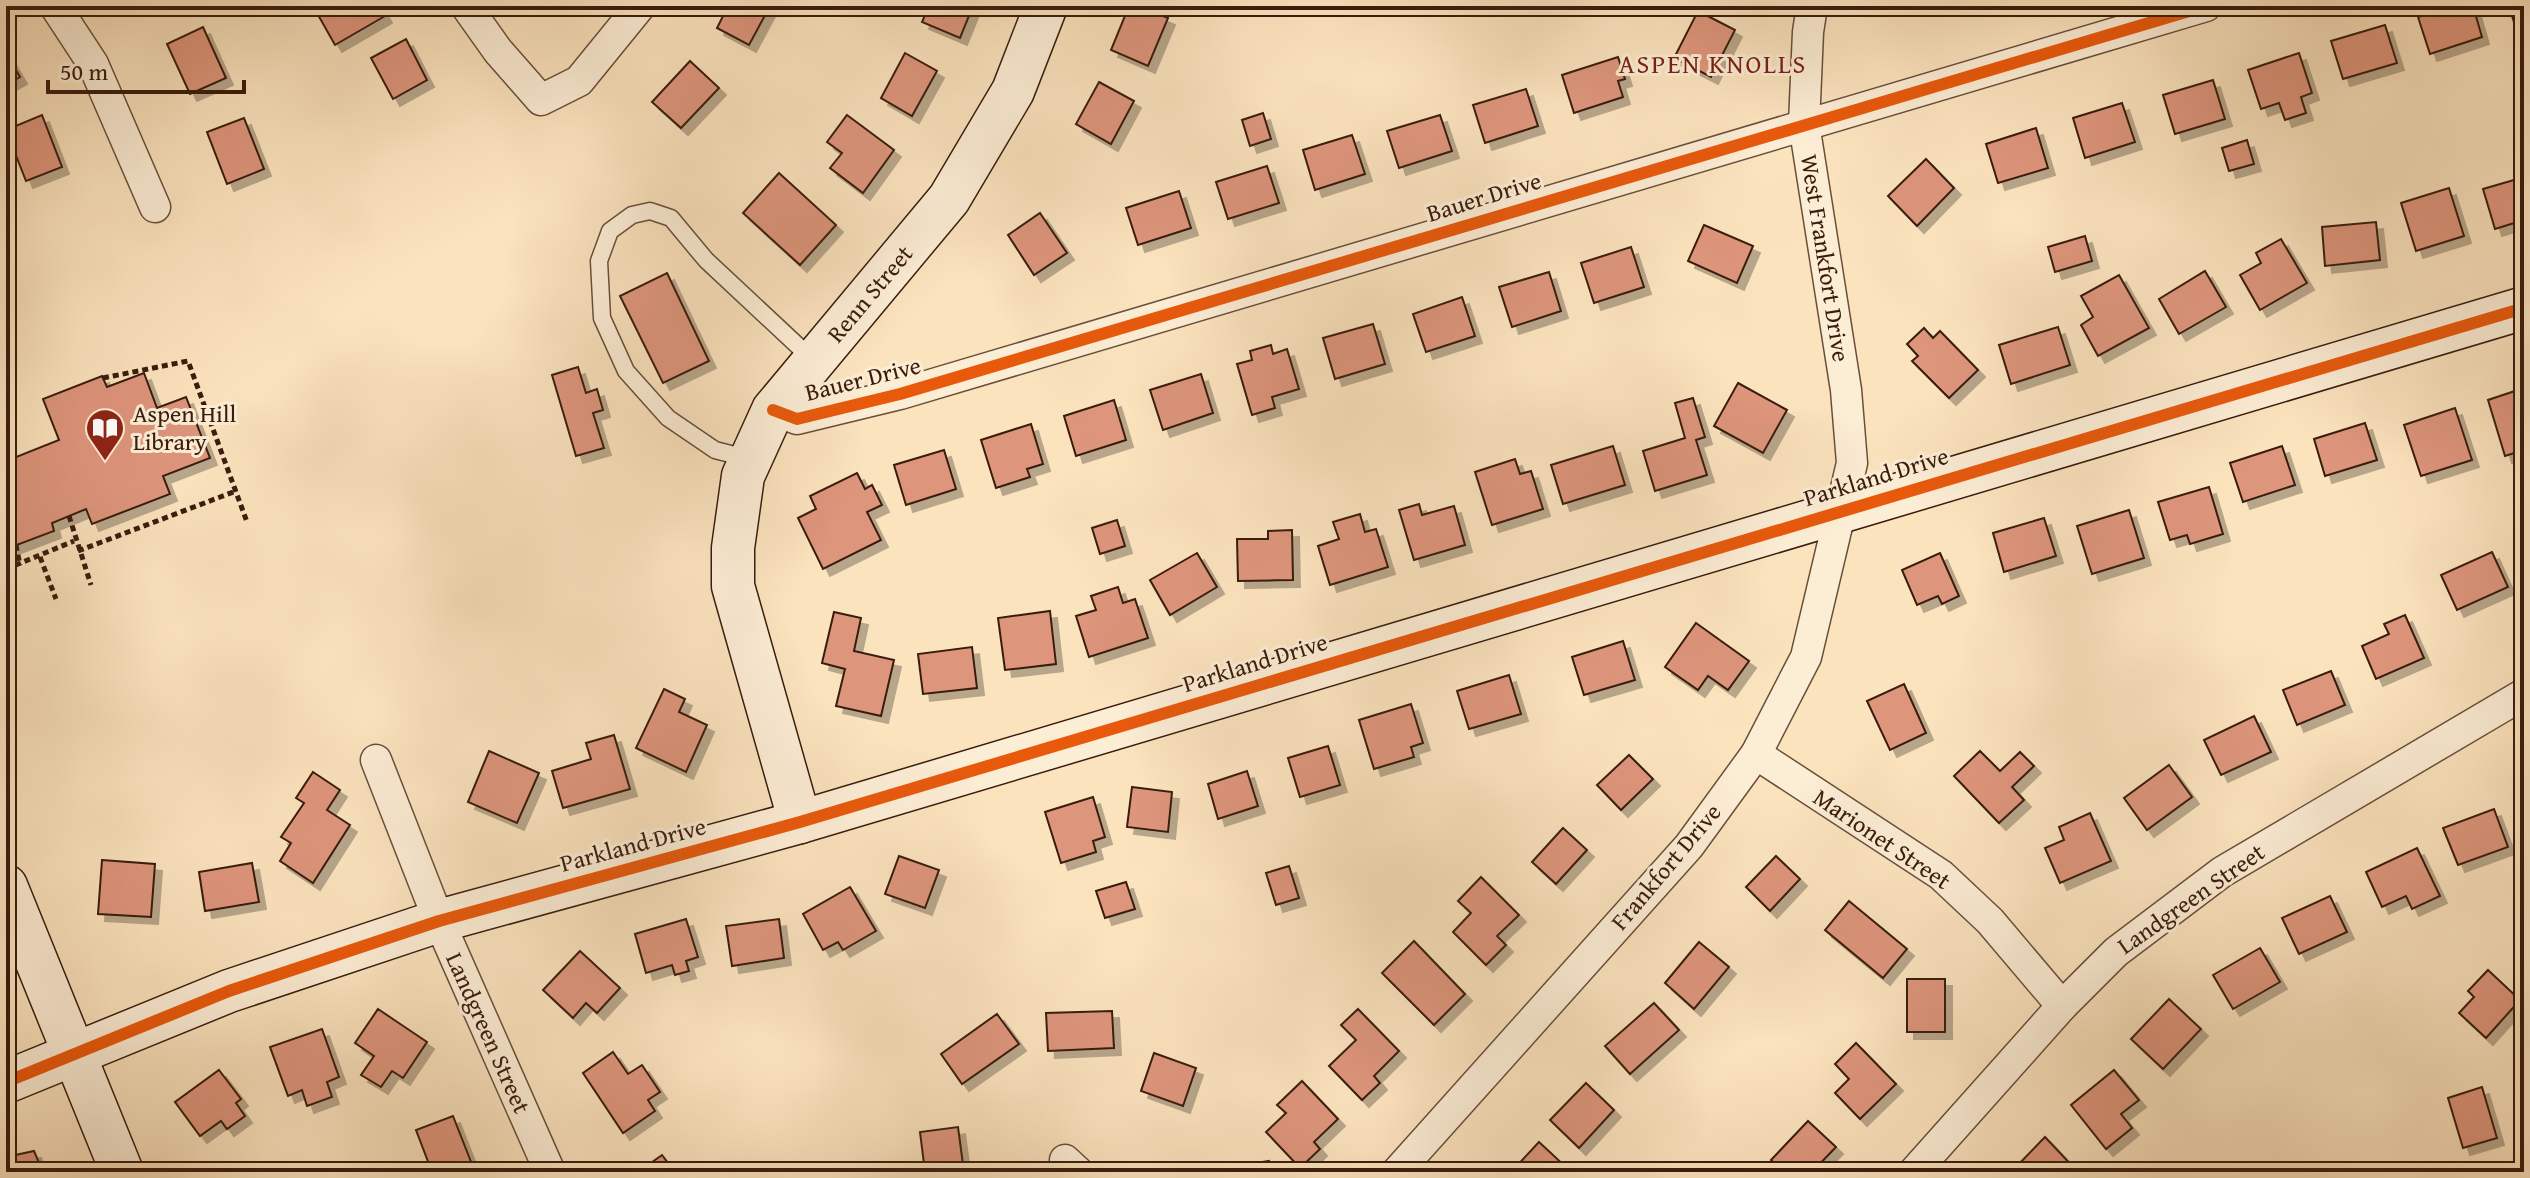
<svg xmlns="http://www.w3.org/2000/svg" width="2530" height="1178" font-family="'Gentium Book Plus',serif">
<style>
.building{fill:#dd957c;stroke:#391c0d;stroke-width:2;filter:url(#shadow)}
.lines{fill:none;stroke-linecap:round;stroke-linejoin:round}
.lane-casing{stroke:#6a4e39;stroke-width:19}
.street-casing{stroke:#6a4e39;stroke-width:33}
.secondary-casing{stroke:#391c0d;stroke-width:45}
.path{stroke:#391c0d;stroke-width:5;stroke-dasharray:6 4;stroke-linecap:butt}
.lane{stroke:#fcedd5;stroke-width:16}
.street{stroke:#fcedd5;stroke-width:30}
.secondary{stroke:#fcedd5;stroke-width:42}
.cycleway-casing{stroke:#fcedd5;stroke-width:17}
.cycleway{stroke:#e8590c;stroke-width:12}
.labels{text-anchor:middle;stroke-width:6;stroke-linejoin:round;paint-order:stroke}
.street-label{font-size:24px;fill:#391c0d;stroke:#fcedd5}
.poi-label{font-size:24px;fill:#391c0d;stroke:#fcedd5;text-anchor:start}
.neighbourhood-label{font-size:26px;letter-spacing:2px;fill:#7a1f14;stroke:#fcedd5}
</style>
<defs>
<filter id="shadow"><feDropShadow dx="7" dy="7" stdDeviation="0" flood-color="#0004"/></filter>
</defs>
<rect width="100%" height="100%" fill="#fbe3be"/>
<filter id="stains"><feTurbulence type="fractalNoise" baseFrequency=".0025" numOctaves="4"/><feColorMatrix values="0 0 0 0 .2 0 0 0 0 .09 0 0 0 0 .02 0 0 0 .5 -.17"/></filter>
<radialGradient id="worn" r=".72"><stop offset=".6" stop-color="#630" stop-opacity="0"/><stop offset="1" stop-color="#630" stop-opacity=".3"/></radialGradient>
<g class="building">
<polygon points="313,6 379,6 385,16 335,45"/>
<polygon points="728,6 770,6 749,45 717,28"/>
<polygon points="929,6 973,6 960,38 922,22"/>
<polygon points="1129,6 1139,6 1168,18 1148,66 1111,50"/>
<polygon points="2453,6 2473,6 2482,37 2430,54 2418,17"/>
<polygon points="2509,6 2524,6 2524,30 2517,32"/>
<polygon points="1698,11 1735,30 1711,77 1674,58"/>
<polygon points="2385,25 2397,63 2343,79 2331,41"/>
<polygon points="203,27 226,78 190,94 167,44"/>
<polygon points="406,39 427,80 393,99 371,58"/>
<polygon points="6,53 20,77 6,85"/>
<polygon points="905,53 937,71 912,116 881,98"/>
<polygon points="2299,53 2312,93 2301,97 2306,113 2285,120 2279,103 2261,109 2248,70"/>
<polygon points="1618,57 1625,79 1618,81 1623,97 1574,113 1562,75"/>
<polygon points="690,61 719,88 681,128 652,102"/>
<polygon points="2213,80 2225,119 2175,134 2163,95"/>
<polygon points="1099,82 1134,101 1111,144 1076,124"/>
<polygon points="1526,89 1538,126 1485,143 1473,105"/>
<polygon points="2122,103 2135,142 2085,158 2073,118"/>
<polygon points="1263,113 1271,139 1250,146 1242,120"/>
<polygon points="42,115 62,167 26,181 6,130"/>
<polygon points="847,115 894,150 863,193 830,168 842,153 827,142"/>
<polygon points="1440,115 1452,151 1399,168 1387,131"/>
<polygon points="244,118 264,169 227,184 207,132"/>
<polygon points="2036,128 2048,168 1998,183 1986,144"/>
<polygon points="1352,135 1365,174 1315,190 1303,150"/>
<polygon points="2247,140 2254,164 2229,171 2222,148"/>
<polygon points="1926,159 1954,188 1917,226 1888,196"/>
<polygon points="1267,166 1279,203 1228,219 1216,182"/>
<polygon points="779,173 836,225 800,265 743,213"/>
<polygon points="2524,177 2524,220 2495,229 2483,189"/>
<polygon points="2449,188 2464,236 2416,251 2401,203"/>
<polygon points="1179,191 1191,228 1138,245 1126,208"/>
<polygon points="1040,213 1067,253 1034,275 1008,235"/>
<polygon points="2376,222 2380,260 2325,266 2322,227"/>
<polygon points="1704,225 1753,246 1737,283 1688,261"/>
<polygon points="2085,236 2092,261 2055,272 2048,247"/>
<polygon points="2281,239 2307,283 2260,310 2240,275 2261,263 2256,253"/>
<polygon points="1631,247 1644,287 1594,303 1581,263"/>
<polygon points="2205,271 2226,307 2179,334 2159,299"/>
<polygon points="1549,272 1561,311 1512,327 1499,287"/>
<polygon points="667,273 709,361 663,383 620,296"/>
<polygon points="2119,275 2149,328 2098,356 2081,325 2093,317 2081,296"/>
<polygon points="1462,297 1475,336 1426,352 1413,314"/>
<polygon points="1373,324 1385,364 1335,379 1323,338"/>
<polygon points="2058,327 2070,365 2011,384 1999,345"/>
<polygon points="1924,328 1933,338 1940,331 1978,370 1949,398 1912,361 1918,356 1907,344"/>
<polygon points="1271,345 1273,354 1287,349 1299,389 1272,397 1275,408 1252,415 1237,364 1252,360 1250,351"/>
<polygon points="578,367 586,393 597,389 603,410 593,413 604,448 576,456 552,375"/>
<polygon points="144,373 157,408 186,397 210,458 163,476 170,494 92,524 86,509 52,523 54,531 6,549 6,467 13,465 11,459 59,440 43,399 102,376 107,387"/>
<polygon points="1201,374 1213,413 1163,430 1150,390"/>
<polygon points="1738,383 1787,410 1763,453 1714,426"/>
<polygon points="2524,388 2524,450 2505,456 2488,400"/>
<polygon points="1693,398 1705,437 1696,440 1707,475 1655,491 1643,451 1685,438 1675,403"/>
<polygon points="1114,400 1126,440 1076,456 1064,416"/>
<polygon points="2455,408 2472,460 2421,476 2404,425"/>
<polygon points="2365,423 2377,460 2325,476 2314,439"/>
<polygon points="1031,424 1043,464 1027,469 1030,477 996,488 981,440"/>
<polygon points="1613,446 1625,485 1563,504 1551,465"/>
<polygon points="2282,446 2295,485 2243,502 2230,463"/>
<polygon points="944,450 956,489 906,505 894,465"/>
<polygon points="1515,459 1520,474 1531,471 1543,509 1492,525 1475,472"/>
<polygon points="857,473 865,489 872,485 882,505 867,512 881,540 823,569 798,518 816,509 810,496"/>
<polygon points="2209,487 2223,534 2190,544 2187,535 2170,540 2158,502"/>
<polygon points="1419,504 1422,515 1454,506 1465,545 1414,560 1399,510"/>
<polygon points="2129,510 2144,558 2092,574 2077,526"/>
<polygon points="1360,514 1365,532 1376,529 1388,567 1330,585 1318,546 1339,539 1333,522"/>
<polygon points="2044,518 2056,556 2004,572 1993,533"/>
<polygon points="1117,520 1125,546 1100,554 1092,528"/>
<polygon points="1292,530 1293,580 1238,581 1237,539 1268,539 1268,531"/>
<polygon points="2492,552 2508,587 2457,610 2441,575"/>
<polygon points="1197,553 1217,587 1170,615 1150,580"/>
<polygon points="1940,553 1959,596 1942,604 1938,596 1917,605 1902,570"/>
<polygon points="1118,587 1123,603 1135,599 1148,638 1089,657 1076,616 1096,610 1091,596"/>
<polygon points="1050,611 1056,664 1005,670 998,618"/>
<polygon points="834,612 861,618 854,651 894,660 881,716 836,706 845,669 822,663"/>
<polygon points="2405,615 2424,658 2376,679 2362,646 2389,634 2384,624"/>
<polygon points="1696,623 1749,661 1728,690 1708,676 1698,690 1665,667"/>
<polygon points="1623,641 1635,680 1584,695 1572,657"/>
<polygon points="972,647 977,688 923,694 918,654"/>
<polygon points="2331,671 2345,705 2297,725 2283,690"/>
<polygon points="1509,675 1521,714 1469,729 1457,691"/>
<polygon points="1904,684 1926,733 1890,750 1867,701"/>
<polygon points="664,689 685,699 679,712 707,725 686,772 636,748"/>
<polygon points="1411,704 1423,743 1411,747 1414,757 1374,769 1359,720"/>
<polygon points="2254,716 2271,752 2221,775 2204,740"/>
<polygon points="614,735 630,789 563,808 552,771 591,759 586,743"/>
<polygon points="1328,746 1340,785 1300,797 1288,758"/>
<polygon points="489,751 539,773 517,823 468,802"/>
<polygon points="1980,751 2000,771 2020,752 2034,766 2012,787 2024,800 1999,823 1954,776"/>
<polygon points="1629,755 1653,779 1621,810 1597,785"/>
<polygon points="2169,765 2192,797 2147,830 2124,798"/>
<polygon points="1247,771 1258,806 1218,819 1208,784"/>
<polygon points="313,772 340,790 327,810 350,825 313,883 280,861 291,843 281,837 304,803 296,798"/>
<polygon points="1132,787 1172,792 1168,832 1127,827"/>
<polygon points="1093,797 1105,837 1093,841 1096,852 1061,863 1045,812"/>
<polygon points="2494,809 2508,847 2458,865 2443,828"/>
<polygon points="2090,813 2111,861 2060,883 2045,848 2064,840 2059,827"/>
<polygon points="1563,828 1587,850 1556,884 1532,862"/>
<polygon points="2417,848 2440,896 2412,909 2406,896 2382,907 2366,872"/>
<polygon points="899,856 939,870 925,908 885,894"/>
<polygon points="1776,856 1800,879 1770,911 1746,887"/>
<polygon points="102,860 155,864 151,917 98,914"/>
<polygon points="252,863 259,902 205,911 199,872"/>
<polygon points="1289,866 1299,898 1276,905 1266,873"/>
<polygon points="1481,877 1519,915 1497,936 1506,945 1486,965 1453,932 1471,913 1458,901"/>
<polygon points="1126,882 1135,909 1105,918 1096,891"/>
<polygon points="850,887 876,931 843,950 838,942 823,950 803,914"/>
<polygon points="2330,896 2347,932 2299,954 2282,918"/>
<polygon points="1849,901 1907,949 1883,978 1825,930"/>
<polygon points="686,919 698,957 686,961 689,971 675,975 672,965 646,973 635,934"/>
<polygon points="779,919 784,958 732,966 726,926"/>
<polygon points="1414,941 1465,994 1434,1025 1382,973"/>
<polygon points="1699,942 1729,967 1694,1009 1665,983"/>
<polygon points="2260,948 2280,982 2233,1009 2213,975"/>
<polygon points="580,951 620,988 597,1013 586,1003 573,1018 543,990"/>
<polygon points="2488,970 2520,1000 2486,1038 2459,1013 2474,997 2468,991"/>
<rect x="1907" y="979" width="38" height="53"/>
<polygon points="2169,999 2201,1029 2163,1069 2131,1039"/>
<polygon points="1654,1003 1679,1030 1630,1074 1605,1046"/>
<polygon points="378,1009 427,1042 403,1078 392,1071 381,1087 361,1075 374,1056 355,1043"/>
<polygon points="1358,1009 1399,1051 1374,1076 1380,1083 1362,1100 1329,1066 1356,1040 1341,1025"/>
<polygon points="1112,1011 1114,1048 1048,1051 1046,1013"/>
<polygon points="997,1014 1019,1044 962,1084 941,1054"/>
<polygon points="322,1029 339,1077 327,1082 332,1097 307,1106 302,1090 288,1096 270,1047"/>
<polygon points="1856,1043 1896,1084 1860,1119 1835,1093 1849,1079 1835,1064"/>
<polygon points="613,1052 628,1074 642,1065 660,1092 648,1100 655,1111 623,1133 583,1073"/>
<polygon points="1154,1053 1196,1068 1183,1106 1141,1091"/>
<polygon points="219,1070 241,1099 236,1103 245,1116 227,1129 221,1121 200,1136 175,1102"/>
<polygon points="2114,1070 2139,1100 2121,1114 2132,1128 2106,1149 2071,1105"/>
<polygon points="1302,1081 1338,1119 1314,1142 1320,1149 1300,1168 1266,1132 1286,1113 1277,1105"/>
<polygon points="1586,1083 1614,1110 1579,1148 1550,1120"/>
<polygon points="2482,1087 2497,1138 2463,1148 2448,1098"/>
<polygon points="453,1116 473,1167 460,1172 432,1172 416,1130"/>
<polygon points="1808,1121 1836,1147 1812,1172 1783,1172 1771,1160"/>
<polygon points="958,1127 964,1172 925,1172 920,1132"/>
<polygon points="2045,1137 2078,1172 2011,1172"/>
<polygon points="1539,1142 1567,1168 1564,1172 1511,1172"/>
<polygon points="34,1151 43,1172 6,1172 6,1157"/>
<polygon points="662,1155 675,1172 638,1172"/>
<polygon points="1269,1161 1271,1172 1219,1172 1219,1169"/>
</g>
<g class="lines">
<defs>
<polyline id="lane" points="750,459 715,450 668,418 626,371 602,318 599,261 610,231 632,215 650,211 671,218 706,260 813,360"/>
<g id="street">
<polyline points="55,6 93,64 155,207"/>
<polyline points="466,6 498,51 541,100 579,81 640,6"/>
<polyline points="773,410 797,419 900,394 2206,6"/>
<polyline points="1756,754 1941,875 1990,921 2062,1006"/>
<polyline points="376,760 439,921 550,1172"/>
<polyline points="1065,1160 1078,1172"/>
<polyline points="1397,1172 1689,846 1756,754 1806,657 1852,463 1846,390 1804,124 1808,32 1812,6"/>
<polyline points="1914,1172 2062,1006 2116,952 2222,872 2524,694"/>
</g>
<g id="secondary">
<polyline points="800,822 733,586 733,548 743,476 773,410 949,199 1013,91 1046,6"/>
<polyline points="6,886 122,1172"/>
<polyline points="6,1082 229,991 439,921 800,822 2524,308"/>
</g>
</defs>
<use href="#lane" class="lane-casing"/>
<use href="#street" class="street-casing"/>
<use href="#secondary" class="secondary-casing"/>
<g class="path">
<polyline points="103,378 188,361 247,522"/>
<polyline points="69,516 91,585"/>
<polyline points="16,545 20,565"/>
<polyline points="78,551 236,491"/>
<polyline points="40,557 56,599"/>
<polyline points="6,569 74,541"/>
</g>
<use href="#lane" class="lane"/>
<use href="#street" class="street"/>
<use href="#secondary" class="secondary"/>
<defs>
<g id="cycleway">
<polyline points="773,410 797,419 900,394 2206,6"/>
<polyline points="6,1082 229,991 439,921 800,822 2524,308"/>
</g>
</defs>
<use href="#cycleway" class="cycleway-casing"/>
<use href="#cycleway" class="cycleway"/>
</g>
<defs>
<symbol id="library-pin" viewBox="-11 -11 22 30"><path d="M0 17L-7.5 6A9.5 9.5 0 1 1 7.5 6Z" fill="#8f2418" stroke="#fcedd5"/><path d="M-6-4Q-3-5.5-.7-3.5V5Q-3 3-6 4ZM6-4Q3-5.5 .7-3.5V5Q3 3 6 4Z" fill="#fff"/></symbol>
</defs>
<g fill-rule="evenodd">
<use href="#library-pin" x="83" y="406" width="44" height="60"/>
</g>
<g class="labels">
<g class="street-label">
<text transform="translate(1484 197) rotate(-17)" y="8">Bauer Drive</text>
<text transform="translate(1825 258) rotate(81)" y="8">West Frankfort Drive</text>
<text transform="translate(870 294) rotate(-50)" y="8">Renn Street</text>
<text transform="translate(863 379) rotate(-14)" y="8">Bauer Drive</text>
<text transform="translate(1876 477) rotate(-17)" y="8">Parkland Drive</text>
<text transform="translate(1255 663) rotate(-17)" y="8">Parkland Drive</text>
<text transform="translate(1882 839) rotate(34)" y="8">Marionet Street</text>
<text transform="translate(633 845) rotate(-15)" y="8">Parkland Drive</text>
<text transform="translate(1666 867) rotate(-50)" y="8">Frankfort Drive</text>
<text transform="translate(2191 899) rotate(-35)" y="8">Landgreen Street</text>
<text transform="translate(488 1033) rotate(66)" y="8">Landgreen Street</text>
</g>
<g class="poi-label">
<text x="133" y="422">Aspen Hill<tspan x="133" dy="28">Library</tspan></text>
</g>
<g class="neighbourhood-label">
<text x="1713" y="73">ASPEN KNOLLS</text>
</g>
</g>
<rect width="2530" height="1178" fill="none" stroke="#fbe3be" stroke-width="32"/>
<rect x="8" y="8" width="2514" height="1162" fill="none" stroke="#391c0d" stroke-width="4"/>
<rect x="16" y="16" width="2498" height="1146" fill="none" stroke="#391c0d" stroke-width="2"/>
<path d="M48 80v12h196v-12" fill="none" stroke="#391c0d" stroke-width="4"/>
<text x="60" y="80" font-size="24" fill="#391c0d" stroke="#fcedd5" stroke-width="6" paint-order="stroke">50 m</text>
<rect width="100%" height="100%" filter="url(#stains)"/>
<rect width="100%" height="100%" fill="url(#worn)"/>
</svg>
